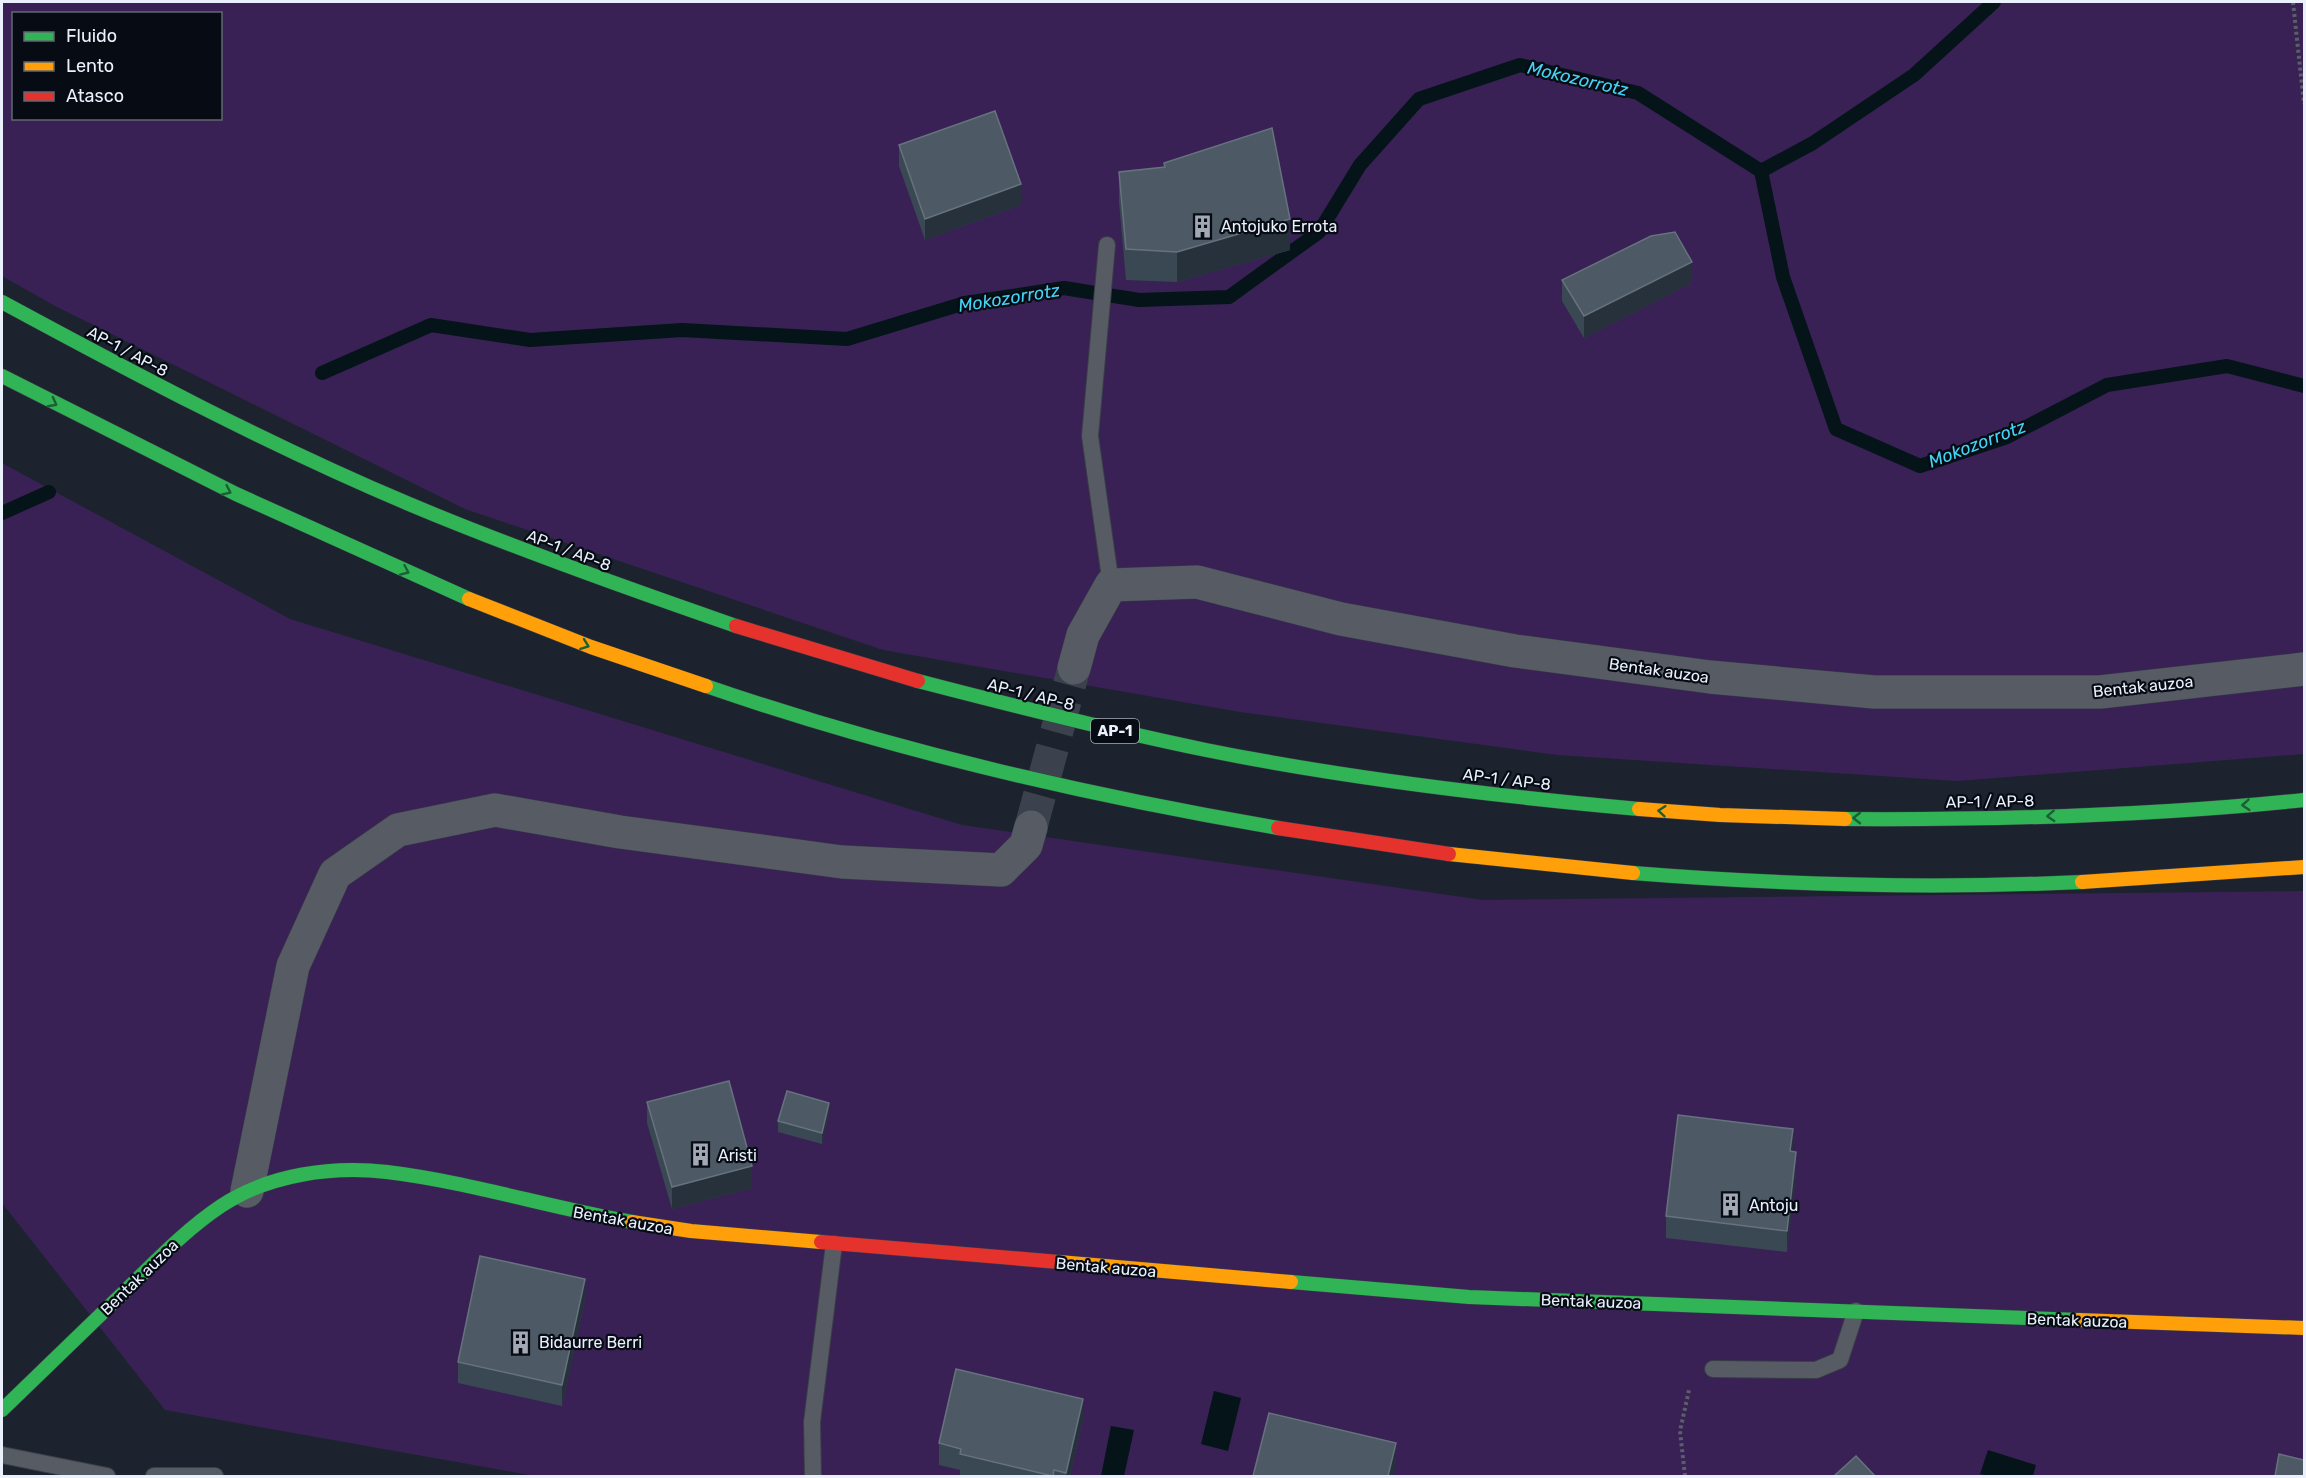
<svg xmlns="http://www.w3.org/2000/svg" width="2306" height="1478" font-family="Rubik,sans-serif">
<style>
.green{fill:#392155;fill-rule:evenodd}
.water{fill:#041418}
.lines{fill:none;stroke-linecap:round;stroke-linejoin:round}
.stream{stroke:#041418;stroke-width:14}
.street-tunnel{stroke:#3b424d;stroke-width:33;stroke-dasharray:33 16;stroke-linecap:butt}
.lane-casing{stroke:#393e48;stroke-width:18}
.street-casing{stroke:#393e48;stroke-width:34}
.fast-casing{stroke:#393e48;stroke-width:15}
.slow-casing{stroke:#393e48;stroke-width:15}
.jam-casing{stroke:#393e48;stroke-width:15}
.path{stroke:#5a5f68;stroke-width:4;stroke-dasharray:3 3;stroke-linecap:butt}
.lane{stroke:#575c64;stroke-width:16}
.street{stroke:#575c64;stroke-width:33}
.fast{stroke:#30b455;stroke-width:14}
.slow{stroke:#ff9f0a;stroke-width:14}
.jam{stroke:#e5322d;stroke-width:14}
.wall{fill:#3a4853}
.shaded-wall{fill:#26313c}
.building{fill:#4d5a65;stroke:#66727d;stroke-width:1.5}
.oneway{stroke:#1b6034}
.labels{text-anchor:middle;stroke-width:4.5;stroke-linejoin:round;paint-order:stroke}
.shield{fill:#060b14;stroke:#a6acb6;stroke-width:1.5}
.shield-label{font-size:15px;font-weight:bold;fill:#eaf1fc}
.poi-label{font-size:16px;fill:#eaf1fc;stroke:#060b14;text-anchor:start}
.street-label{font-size:16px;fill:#eaf1fc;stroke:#060b14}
.water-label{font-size:18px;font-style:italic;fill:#44d4f3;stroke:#060b14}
</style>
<rect width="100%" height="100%" fill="#1c232e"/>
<g class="green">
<path d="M2,2h2302v752l-347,27 -400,-26 -317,-43 -357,-62 -418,-141 -410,-203 -53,-30zM14,14h206v104h-206z"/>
<polygon points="2,463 290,619 962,825 1483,900 2304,891 2304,1476 535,1476 165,1410 2,1203"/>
</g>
<g class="water">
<polygon points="1214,1391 1241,1398 1228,1451 1201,1444"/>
<polygon points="1111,1426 1134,1430 1124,1476 1101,1476"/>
<polygon points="1988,1450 2036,1465 2033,1476 1988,1476 1980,1474"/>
</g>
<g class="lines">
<g class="stream">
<polyline points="1761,171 1813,143 1914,75 1994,2"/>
<polyline points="322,373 431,325 530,340 682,330 847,339 965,303 1064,288 1139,300 1229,297 1319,232 1360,165 1419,99 1520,65 1638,93 1761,171 1783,277 1836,429 1920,466 2007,437 2107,385 2227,366 2304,386"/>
<polyline points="2,513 49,492"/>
</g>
<polyline class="street-tunnel" points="1031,827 1074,668"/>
<defs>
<g id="lane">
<polyline points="1107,245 1090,436 1111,585"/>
<polyline points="1713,1369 1816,1370 1840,1360 1856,1311"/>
<polyline points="2,1455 107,1476"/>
<polyline points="154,1476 215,1476"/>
<polyline points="813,1476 812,1422 834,1244"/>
</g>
<g id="street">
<polyline points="1074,668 1083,635 1111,585 1197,582 1341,619 1515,651 1710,677 1874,692 2100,692 2304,669"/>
<polyline points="247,1191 293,966 335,874 398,830 495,810 620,832 842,862 1001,870 1026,845 1031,827"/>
</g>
<g id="fast">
<path d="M2,302c133,72 267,143 407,202 107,45 217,84 327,122"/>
<polyline points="2,376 236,494 469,599"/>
<path d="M918,681c96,25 191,49 288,69 143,29 288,46 433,59"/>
<path d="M706,686c185,64 379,109 572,142"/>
<path d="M1845,819c152,1 307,-3 459,-19"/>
<path d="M1633,873c150,12 299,16 449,9"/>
<polyline points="1291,1282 1469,1297 2079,1320"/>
<path d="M2,1410c40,-39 81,-78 121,-117 31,-30 62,-63 98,-87 48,-32 111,-40 166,-34 83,10 163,36 245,50"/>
</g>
<g id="slow">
<polyline points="469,599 591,647 706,686"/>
<polyline points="1639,809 1720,815 1845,819"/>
<polyline points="1449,854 1633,873"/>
<polyline points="2082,882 2304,867"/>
<polyline points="632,1222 691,1231 821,1242"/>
<polyline points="1059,1262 1291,1282"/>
<polyline points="2079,1320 2304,1328"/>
</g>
<g id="jam">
<polyline points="736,626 918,681"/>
<polyline points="1278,828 1449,854"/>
<polyline points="821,1242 1059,1262"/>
</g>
</defs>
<use href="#lane" class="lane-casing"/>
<use href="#street" class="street-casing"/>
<use href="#fast" class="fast-casing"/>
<use href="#slow" class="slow-casing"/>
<use href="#jam" class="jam-casing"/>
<g class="path">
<polyline points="2293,2 2304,104"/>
<polyline points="1685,1476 1680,1431 1689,1390"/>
</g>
<use href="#lane" class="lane"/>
<use href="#street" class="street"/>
<use href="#fast" class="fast"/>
<use href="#slow" class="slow"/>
<use href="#jam" class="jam"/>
</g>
<g class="wall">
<polygon points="899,145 1021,205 925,240 899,166"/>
<polygon points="1119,172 1290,250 1177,282 1126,280 1119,202"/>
<polygon points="1562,280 1692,283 1584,338 1562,301"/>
<polygon points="647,1102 752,1188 672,1209 647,1123"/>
<polygon points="829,1113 822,1144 778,1132 778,1121"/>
<polygon points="1792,1151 1796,1173 1787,1252 1666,1238 1666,1216"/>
<polygon points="585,1300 562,1406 458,1383 458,1362"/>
<polygon points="1083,1420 1070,1476 960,1476 960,1470 939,1465 939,1443"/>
</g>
<g class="shaded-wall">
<polygon points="1021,184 1021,205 925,240 925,219"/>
<polygon points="1290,219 1290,250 1177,282 1177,252"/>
<polygon points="1692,262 1692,283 1584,338 1584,316"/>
<polygon points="829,1103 829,1113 822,1144 822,1133"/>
<polygon points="1793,1129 1793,1150 1790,1173 1790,1151"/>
<polygon points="1796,1152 1796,1173 1787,1252 1787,1231"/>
<polygon points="752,1166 752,1188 672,1209 672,1187"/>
<polygon points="585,1279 585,1300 562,1406 562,1385"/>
<polygon points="1083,1399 1083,1420 1070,1476 1066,1476 1066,1473"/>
<polygon points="1396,1443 1396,1464 1393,1476 1388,1476"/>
</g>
<g class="building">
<polygon points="995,111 1021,184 925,219 899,145"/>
<polygon points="1272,128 1290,219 1177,252 1126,249 1119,172 1165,167 1164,163"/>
<polygon points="1675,232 1692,262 1584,316 1562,280 1651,236"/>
<polygon points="729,1081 752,1166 672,1187 647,1102"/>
<polygon points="787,1091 829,1103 822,1133 778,1121"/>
<polygon points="1678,1115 1793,1129 1790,1151 1796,1152 1787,1231 1666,1216"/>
<polygon points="480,1256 585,1279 562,1385 458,1362"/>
<polygon points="956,1369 1083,1399 1066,1473 1054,1470 1053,1476 960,1454 961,1449 939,1443"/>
<polygon points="1269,1413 1396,1443 1388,1476 1253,1476"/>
<polygon points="2279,1454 2304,1460 2304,1476 2275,1476"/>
<polygon points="1856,1456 1875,1476 1834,1476"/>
</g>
<defs><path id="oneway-chevron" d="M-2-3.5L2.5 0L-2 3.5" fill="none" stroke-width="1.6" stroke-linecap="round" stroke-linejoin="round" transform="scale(1.5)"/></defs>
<g class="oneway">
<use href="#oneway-chevron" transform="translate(53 403) rotate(28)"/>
<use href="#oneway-chevron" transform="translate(227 491) rotate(25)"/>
<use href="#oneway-chevron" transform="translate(405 571) rotate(24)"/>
<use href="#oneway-chevron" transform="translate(585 645) rotate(20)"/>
<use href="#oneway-chevron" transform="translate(2246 805) rotate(176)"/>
<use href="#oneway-chevron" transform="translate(1662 811) rotate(-175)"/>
<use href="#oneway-chevron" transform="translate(2051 816) rotate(177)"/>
<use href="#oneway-chevron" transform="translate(1857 818) rotate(-180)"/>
</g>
<defs>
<symbol id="building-bare" viewBox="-9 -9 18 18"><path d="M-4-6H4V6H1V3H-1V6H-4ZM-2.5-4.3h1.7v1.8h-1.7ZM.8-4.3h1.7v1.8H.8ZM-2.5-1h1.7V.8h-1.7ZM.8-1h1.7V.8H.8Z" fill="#a2a9b4" stroke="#060b14" stroke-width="2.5" paint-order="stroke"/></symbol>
</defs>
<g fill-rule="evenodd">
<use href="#building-bare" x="1186" y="210" width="33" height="33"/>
<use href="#building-bare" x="684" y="1138" width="33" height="33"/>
<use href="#building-bare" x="1714" y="1188" width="33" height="33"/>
<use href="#building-bare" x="504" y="1326" width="33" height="33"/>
</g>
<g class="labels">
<rect class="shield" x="1091" y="719" width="48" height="24" rx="4.5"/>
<g class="shield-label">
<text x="1115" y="736">AP-1</text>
</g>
<g class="poi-label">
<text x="1221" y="232">Antojuko Errota</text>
<text x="718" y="1161">Aristi</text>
<text x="1749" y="1211">Antoju</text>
<text x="539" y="1348">Bidaurre Berri</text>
</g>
<g class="street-label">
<text transform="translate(128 351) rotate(28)" y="6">AP-1 / AP-8</text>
<text transform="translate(569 550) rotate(21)" y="6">AP-1 / AP-8</text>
<text transform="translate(1659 670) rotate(8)" y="6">Bentak auzoa</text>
<text transform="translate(2143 686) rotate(-6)" y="6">Bentak auzoa</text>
<text transform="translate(1031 694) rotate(14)" y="6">AP-1 / AP-8</text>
<text transform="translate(1507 779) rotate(7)" y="6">AP-1 / AP-8</text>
<text transform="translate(1990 801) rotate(-1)" y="6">AP-1 / AP-8</text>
<text transform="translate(623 1220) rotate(10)" y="6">Bentak auzoa</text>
<text transform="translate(1106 1267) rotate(5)" y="6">Bentak auzoa</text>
<text transform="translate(139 1277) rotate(-44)" y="6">Bentak auzoa</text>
<text transform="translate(1591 1301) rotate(2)" y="6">Bentak auzoa</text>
<text transform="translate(2077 1320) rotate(2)" y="6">Bentak auzoa</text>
</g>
<g class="water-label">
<text transform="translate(1578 79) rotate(13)" y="6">Mokozorrotz</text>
<text transform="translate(1009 298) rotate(-9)" y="6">Mokozorrotz</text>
<text transform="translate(1977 444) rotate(-21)" y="6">Mokozorrotz</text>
</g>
</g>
<rect width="2306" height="1478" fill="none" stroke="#eaf1fc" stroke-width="6"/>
<rect x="12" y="12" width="210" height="108" fill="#060b14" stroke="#616771" stroke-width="1.5"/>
<rect x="24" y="32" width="30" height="9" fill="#30b455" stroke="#616771" stroke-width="1.5"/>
<text x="66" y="42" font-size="18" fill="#eaf1fc">Fluido</text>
<rect x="24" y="62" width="30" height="9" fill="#ff9f0a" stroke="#616771" stroke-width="1.5"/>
<text x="66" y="72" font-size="18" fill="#eaf1fc">Lento</text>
<rect x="24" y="92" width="30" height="9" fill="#e5322d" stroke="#616771" stroke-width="1.5"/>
<text x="66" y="102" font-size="18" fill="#eaf1fc">Atasco</text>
</svg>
